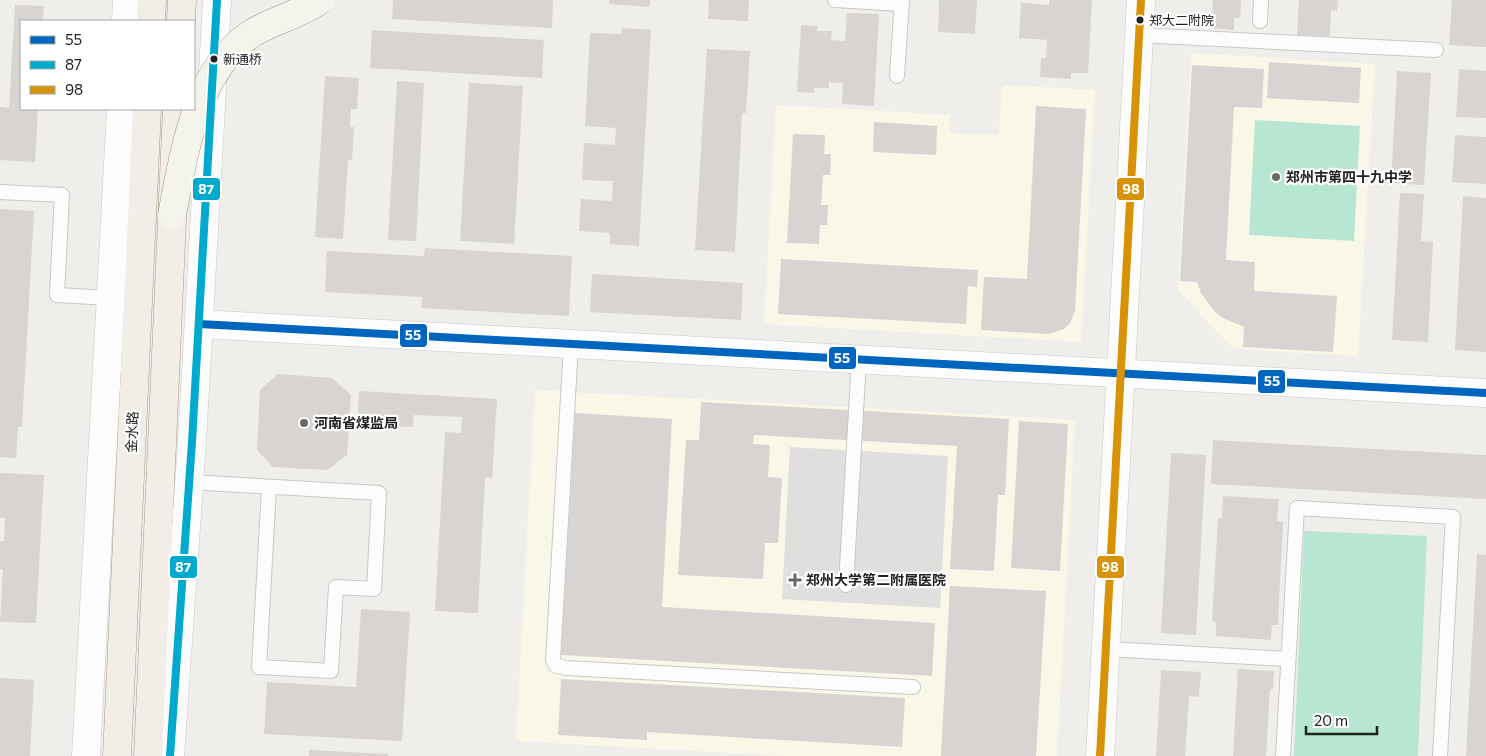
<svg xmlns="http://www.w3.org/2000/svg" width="1486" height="756" font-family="Commissioner,'Noto Sans SC',sans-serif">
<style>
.education{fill:#f8f7e8}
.pitch{fill:#b7e6d2}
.parking{fill:#e0dfde}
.building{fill:#d7d4d2}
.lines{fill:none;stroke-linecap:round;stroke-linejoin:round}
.service-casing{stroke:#c9c8c7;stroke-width:16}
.tertiary-casing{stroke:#c9c8c7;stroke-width:29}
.primary-casing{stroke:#a79c86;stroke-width:29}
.service{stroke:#fdfcfc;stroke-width:14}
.tertiary{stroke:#fdfcfc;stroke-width:28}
.primary{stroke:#f3ede7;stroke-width:28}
.secondary-bridge-casing{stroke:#999a82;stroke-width:29;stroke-linecap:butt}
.secondary-bridge{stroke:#f4f4ed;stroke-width:28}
.bus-1-casing{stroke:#fff;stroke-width:11}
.bus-2-casing{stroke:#fff;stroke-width:11}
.bus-3-casing{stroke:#fff;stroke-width:11}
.bus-1{stroke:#0065bd;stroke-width:8}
.bus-2{stroke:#00a9ce;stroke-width:8}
.bus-3{stroke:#d79205;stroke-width:8}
.bus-dot{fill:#222;stroke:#fff;stroke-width:2}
.poi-dot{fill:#6a6968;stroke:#fff;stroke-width:2}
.labels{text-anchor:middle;stroke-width:4.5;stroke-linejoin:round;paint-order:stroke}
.bus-label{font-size:13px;fill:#222;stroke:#fff;text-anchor:start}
.poi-label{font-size:14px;font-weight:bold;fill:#222;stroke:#fff;text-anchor:start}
.street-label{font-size:14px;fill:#222;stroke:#fff}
.line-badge{stroke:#fff;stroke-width:2}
.badge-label{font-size:14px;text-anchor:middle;font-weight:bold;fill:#fff}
</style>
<rect width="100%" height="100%" fill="#f0eeeb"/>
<g class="education">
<polygon points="1191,53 1375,64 1358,356 1234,349 1178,290"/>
<polygon points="1002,85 1095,90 1081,342 764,324 776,105 950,115 949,133 999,135"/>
<polygon points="535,390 1075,420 1057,756 786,756 516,741"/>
</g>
<g class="pitch">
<polygon points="1255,120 1360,126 1354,241 1249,235"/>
<polygon points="1304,531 1427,536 1418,756 1294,756"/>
</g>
<polygon class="parking" points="790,447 948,456 940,608 782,599"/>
<g class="building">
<polygon points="393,0 553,0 552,28 392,19"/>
<polygon points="609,0 650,0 650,7 609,4"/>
<polygon points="709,0 749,0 748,21 708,19"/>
<polygon points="939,0 977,0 975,34 938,32"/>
<polygon points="1049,0 1092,0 1088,73 1071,73 1071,79 1040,77 1041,58 1046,58 1047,40 1019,38 1021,3 1049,5"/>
<polygon points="1213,0 1241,0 1240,18 1234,18 1234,30 1211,28"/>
<polygon points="1299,0 1338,0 1337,11 1331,10 1330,36 1297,35"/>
<polygon points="1452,0 1486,0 1486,47 1449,45"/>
<polygon points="15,5 44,6 43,21 21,21 21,109 38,109 35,162 0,160 0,107 9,108"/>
<polygon points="847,13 879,14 874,106 842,104 843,83 829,82 829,88 814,88 814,93 797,92 801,25 818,26 817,31 832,31 831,40 845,41"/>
<polygon points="622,28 651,30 639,246 610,244 610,233 579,231 581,199 612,201 613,181 582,180 584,143 615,145 616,128 585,126 590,33 621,34"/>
<polygon points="372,30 544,40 542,78 370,68"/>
<polygon points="707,49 750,51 746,113 742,113 735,252 695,250"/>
<polygon points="1269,62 1361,68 1359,103 1267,98"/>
<polygon points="1192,65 1264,69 1262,108 1234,107 1226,260 1255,262 1254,291 1337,296 1333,352 1243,347 1244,327 1223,318 1214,311 1201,293 1197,282 1180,281"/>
<polygon points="1459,69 1486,71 1486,118 1456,117"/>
<polygon points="1397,71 1431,73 1424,185 1391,183"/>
<polygon points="325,76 359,78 357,109 351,109 350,127 354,127 352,160 348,160 343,239 315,237"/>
<polygon points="397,81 424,83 416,241 388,240"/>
<polygon points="469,83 523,86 514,244 460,241"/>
<polygon points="1036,106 1086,109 1075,311 1070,323 1064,329 1049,334 981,330 984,277 1027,279"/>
<polygon points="874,122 937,126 936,155 873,152"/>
<polygon points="793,134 825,135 824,154 831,154 830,175 823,175 821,205 828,205 827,225 820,225 819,244 787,243"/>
<polygon points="1455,135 1486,137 1486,184 1452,182"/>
<polygon points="1400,193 1424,194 1421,241 1433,242 1428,342 1392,340"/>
<polygon points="1463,196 1486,198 1486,352 1455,350"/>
<polygon points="0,209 34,211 22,427 18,427 16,458 0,457"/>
<polygon points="425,248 572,256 569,316 421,308 422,297 325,292 327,251 424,256"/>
<polygon points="781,259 978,270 977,287 968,286 966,324 778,314"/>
<polygon points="592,274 743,283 741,320 590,312"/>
<polygon points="278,374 332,378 351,395 347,455 327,470 273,467 257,450 260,390"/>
<polygon points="359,391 497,399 492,478 485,477 478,613 435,611 445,432 461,433 462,417 414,415 413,427 357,424"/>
<polygon points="701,402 1009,419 1005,495 998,495 994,571 950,569 957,446 754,435 753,444 770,445 768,477 782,478 778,543 765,543 763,579 678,575 686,440 699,440"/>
<polygon points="575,413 672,419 662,607 935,623 932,676 561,655"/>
<polygon points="1019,421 1068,424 1060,571 1011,568"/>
<polygon points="1213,440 1486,455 1486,499 1211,484"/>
<polygon points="1171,453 1206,455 1196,635 1161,633"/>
<polygon points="0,473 44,475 36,623 0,622 3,569 0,569 0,541 4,541 5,518 0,518"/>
<polygon points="1223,496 1279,499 1277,521 1283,522 1278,625 1272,625 1271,640 1216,636 1216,622 1212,621 1218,518 1222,518"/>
<polygon points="1477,554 1486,555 1486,756 1466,756"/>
<polygon points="950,586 1046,591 1036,756 941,756"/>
<polygon points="361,609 410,612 402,741 264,734 267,682 356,687"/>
<polygon points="1238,669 1274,671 1273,689 1270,689 1266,756 1233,756"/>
<polygon points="1161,670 1201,672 1199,697 1189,696 1185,756 1156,756"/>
<polygon points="0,678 34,680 30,756 0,756"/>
<polygon points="561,679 905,698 902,747 647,732 647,740 558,735"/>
<polygon points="309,750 388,754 388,756 309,756"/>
</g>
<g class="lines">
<defs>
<g id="service">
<polyline points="835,0 901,4"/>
<polyline points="1260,21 1261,0"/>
<polyline points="1139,35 1436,50"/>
<polyline points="897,76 902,0"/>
<polyline points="0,192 62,195 57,295 110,298"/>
<polyline points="571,344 553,660 556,666 567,668 913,687"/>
<polyline points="189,482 379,493 374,589 336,587 331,671 259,667 269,487"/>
<polyline points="846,585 859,359"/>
<polyline points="1106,649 1288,659"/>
<polyline points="1283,756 1297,508 1453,517 1440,756"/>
</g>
<g id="tertiary">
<polyline points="126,21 127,0"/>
<polyline points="199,324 1486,393"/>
<polyline points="86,756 121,109"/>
<polyline points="170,756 192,442 217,0"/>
<polyline points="1100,756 1141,0"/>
</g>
<g id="primary">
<polyline points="151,21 152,0"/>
<polyline points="181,21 182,0"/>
<polyline points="117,756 147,109"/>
<polyline points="148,756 177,109"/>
</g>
</defs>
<use href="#service" class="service-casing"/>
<use href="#tertiary" class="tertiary-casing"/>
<use href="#primary" class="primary-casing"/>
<use href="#service" class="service"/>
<use href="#tertiary" class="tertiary"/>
<use href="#primary" class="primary"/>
<defs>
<path id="secondary-bridge" d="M172,215c12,-61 23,-144 79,-181 21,-14 49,-19 69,-34"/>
</defs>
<use href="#secondary-bridge" class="secondary-bridge-casing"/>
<use href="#secondary-bridge" class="secondary-bridge"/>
<defs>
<polyline id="bus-1" points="199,324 1486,393"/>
<polyline id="bus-2" points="170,756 192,442 217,0"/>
<polyline id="bus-3" points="1100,756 1141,0"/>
</defs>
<use href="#bus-1" class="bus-1-casing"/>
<use href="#bus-2" class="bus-2-casing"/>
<use href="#bus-3" class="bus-3-casing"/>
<use href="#bus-1" class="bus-1"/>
<use href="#bus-2" class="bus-2"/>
<use href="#bus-3" class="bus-3"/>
</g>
<g class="bus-dot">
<circle cx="1140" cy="20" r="4.5"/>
<circle cx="214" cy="59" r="4.5"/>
</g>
<g class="poi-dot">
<circle cx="1276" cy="177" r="5"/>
<circle cx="304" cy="423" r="5"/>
<path d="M792.5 572.5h5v5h5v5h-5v5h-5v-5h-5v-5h5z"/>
</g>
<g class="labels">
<g class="bus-label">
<text x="1149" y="25">郑大二附院</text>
<text x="223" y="64">新通桥</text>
</g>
<g class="poi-label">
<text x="1286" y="182">郑州市第四十九中学</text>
<text x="314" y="428">河南省煤监局</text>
<text x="806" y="585">郑州大学第二附属医院</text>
</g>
<g class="street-label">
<text transform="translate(132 432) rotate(-87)" y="5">金水路</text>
</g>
</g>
<g class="line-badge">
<rect x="1116" y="177" width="29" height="24" rx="5" fill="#d79205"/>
<rect x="192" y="177" width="29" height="24" rx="5" fill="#00a9ce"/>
<rect x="399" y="323" width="29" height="25" rx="5" fill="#0065bd"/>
<rect x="828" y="346" width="29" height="24" rx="5" fill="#0065bd"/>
<rect x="1257" y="369" width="29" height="25" rx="5" fill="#0065bd"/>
<rect x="1096" y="555" width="29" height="24" rx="5" fill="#d79205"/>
<rect x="169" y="555" width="29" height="24" rx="5" fill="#00a9ce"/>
</g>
<g class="badge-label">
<text x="1131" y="194">98</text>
<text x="206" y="194">87</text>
<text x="413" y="340">55</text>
<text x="842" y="363">55</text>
<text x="1272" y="386">55</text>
<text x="1110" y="572">98</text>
<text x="183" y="572">87</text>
</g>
<rect x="20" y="20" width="175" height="90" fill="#ffffff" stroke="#a7a7a7"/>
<rect x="30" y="36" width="25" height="8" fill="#0065bd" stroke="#a7a7a7"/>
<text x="65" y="45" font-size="15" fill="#222222">55</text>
<rect x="30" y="61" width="25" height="8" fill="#00a9ce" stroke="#a7a7a7"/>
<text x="65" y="70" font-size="15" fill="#222222">87</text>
<rect x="30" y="86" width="25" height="8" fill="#d79205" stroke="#a7a7a7"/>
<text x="65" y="95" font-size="15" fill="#222222">98</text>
<path d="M1306 726v8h71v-8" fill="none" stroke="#222222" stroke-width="2.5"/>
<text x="1314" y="726" font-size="15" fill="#222222" stroke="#ffffff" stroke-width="4" paint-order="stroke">20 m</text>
</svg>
